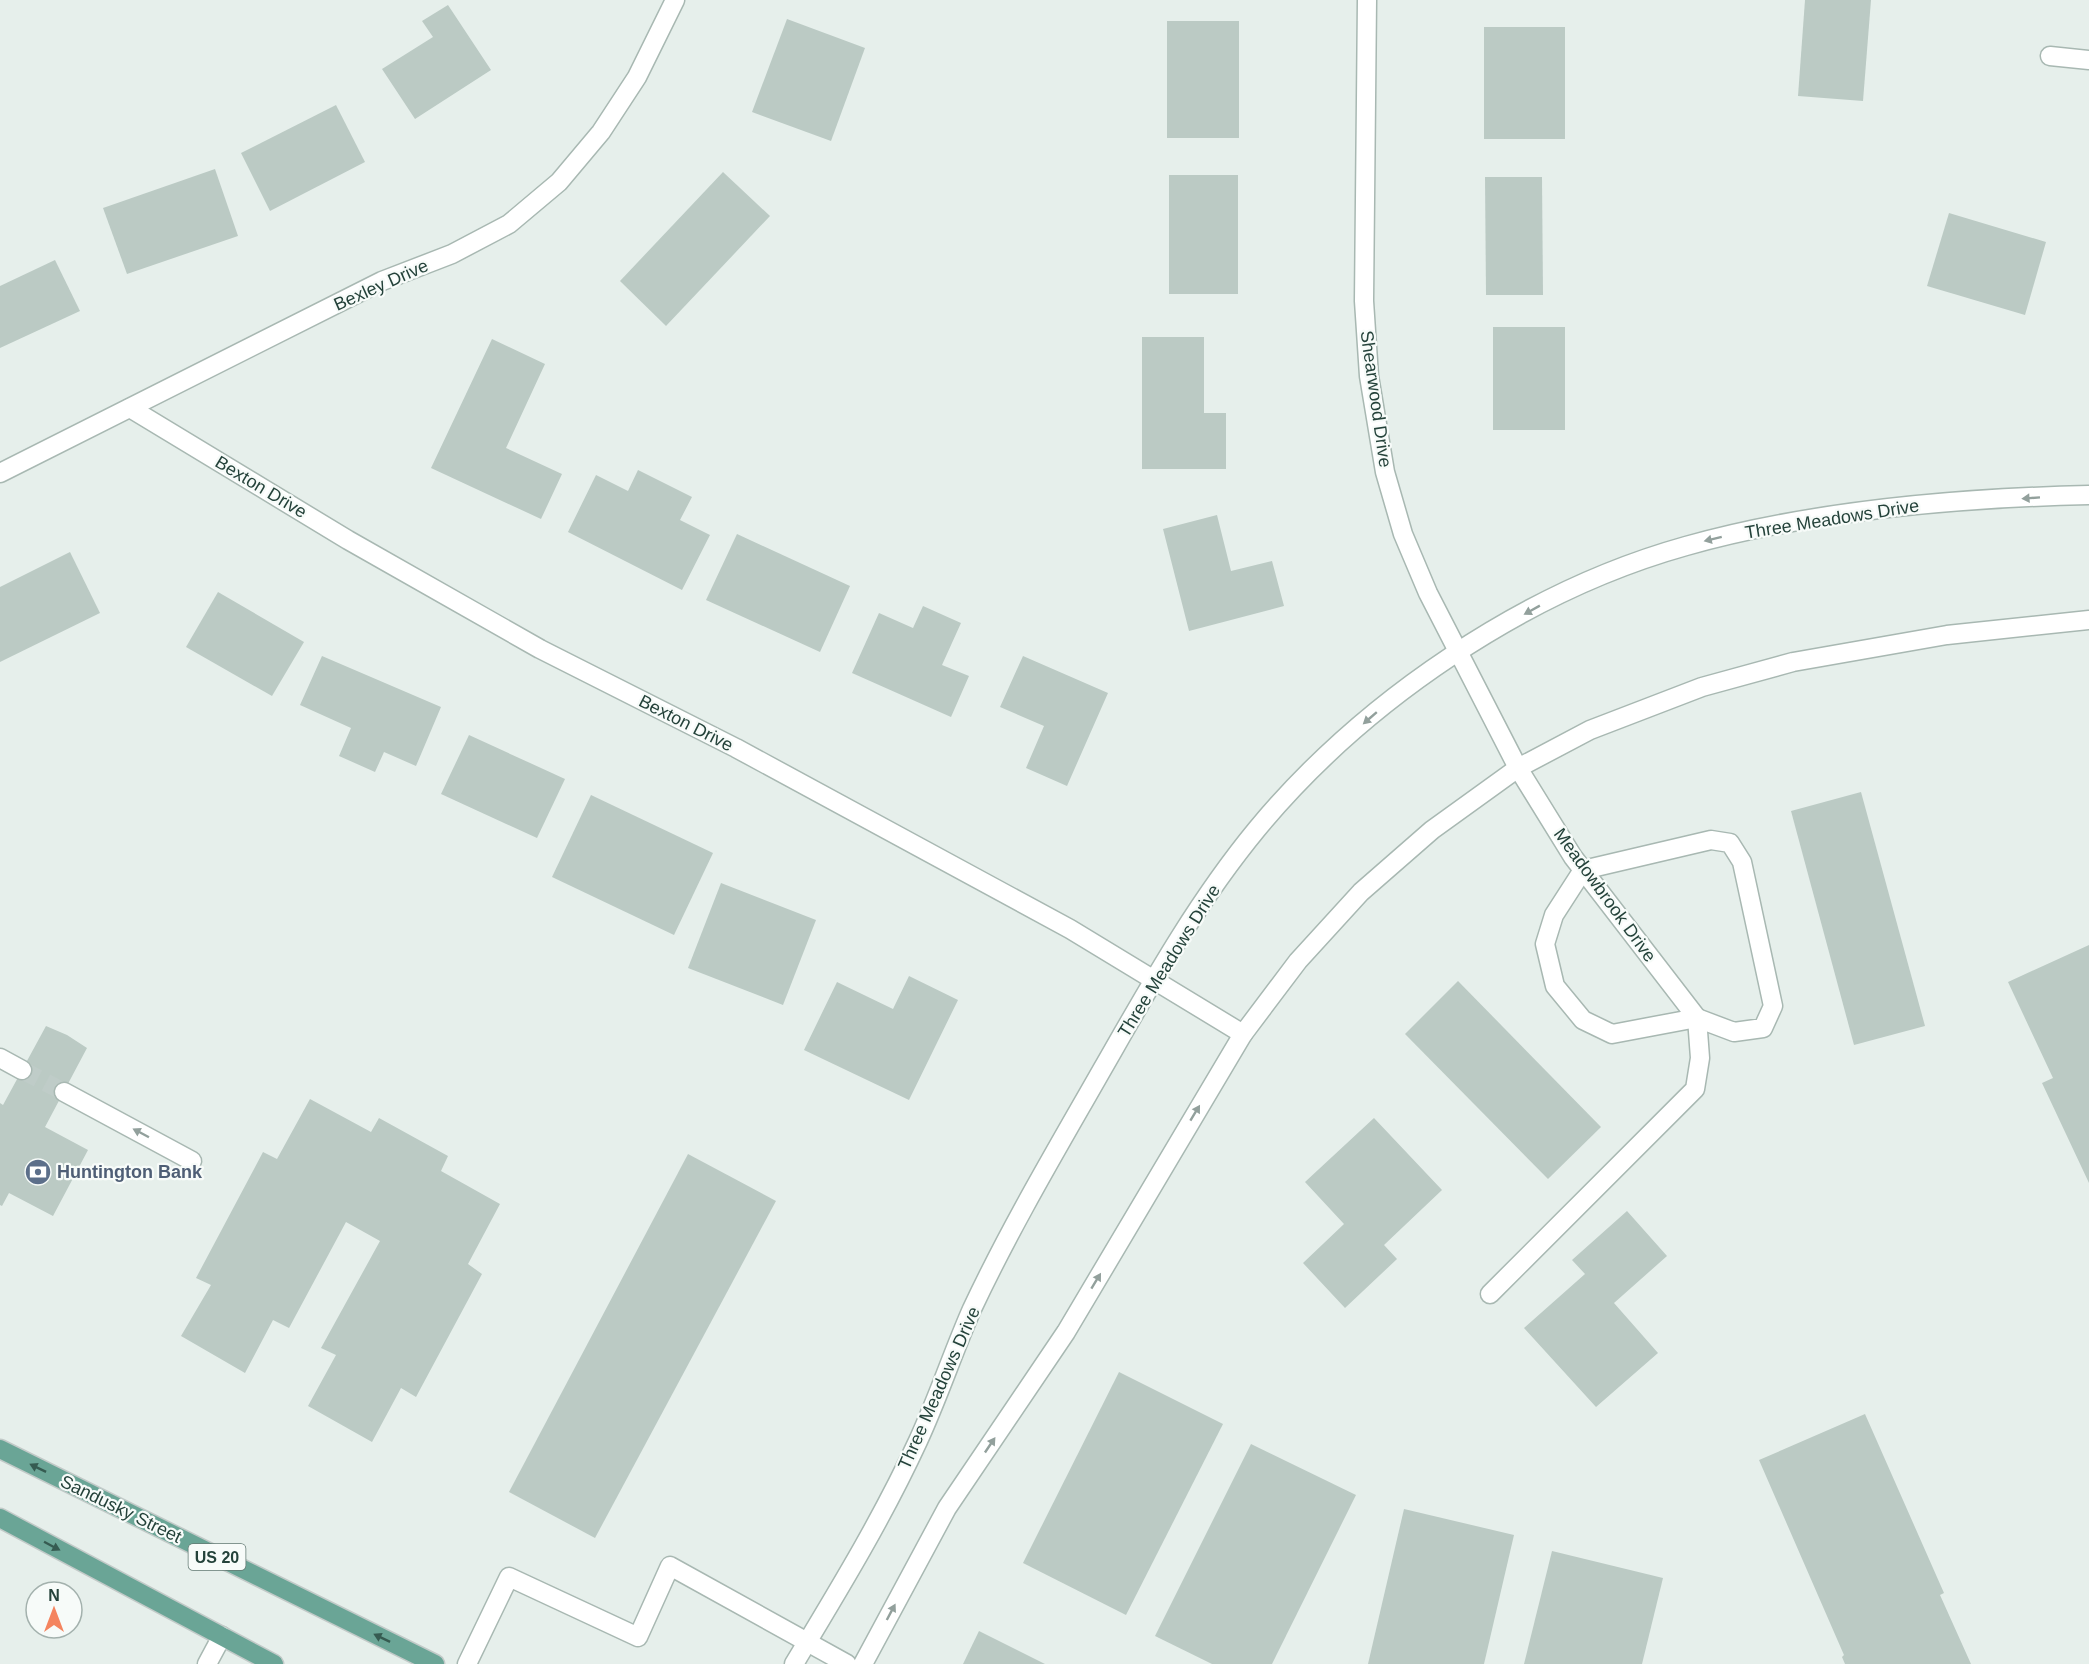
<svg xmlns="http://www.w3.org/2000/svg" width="2089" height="1664" font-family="Helvetica,sans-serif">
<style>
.building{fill:#bbcac4}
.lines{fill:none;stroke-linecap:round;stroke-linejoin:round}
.minor-tunnel{stroke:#bfccc8;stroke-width:18;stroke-dasharray:18 9;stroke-linecap:butt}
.minor-casing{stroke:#a8b8b2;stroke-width:21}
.major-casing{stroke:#c2cac8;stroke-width:21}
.minor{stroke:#fff;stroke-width:18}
.major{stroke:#6aa596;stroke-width:18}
.oneway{fill:#92a09c}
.oneway2{fill:#365b51}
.labels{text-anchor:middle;stroke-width:4.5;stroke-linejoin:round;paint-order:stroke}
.shield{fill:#f7fbf9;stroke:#637a73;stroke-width:1.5}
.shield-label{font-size:16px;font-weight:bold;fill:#24423a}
.street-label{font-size:18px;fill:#24423a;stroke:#f7fbf9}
.service-label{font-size:18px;font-weight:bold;fill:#4e5e75;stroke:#f7fbf9;text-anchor:start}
</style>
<rect width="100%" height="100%" fill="#e6efeb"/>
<g class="building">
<polygon points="1805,0 1871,0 1863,101 1798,96"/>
<polygon points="448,5 491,70 415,119 382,69 433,37 422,21"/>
<polygon points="787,19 865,48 831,141 752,112"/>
<rect x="1167" y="21" width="72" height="117"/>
<rect x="1484" y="27" width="81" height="112"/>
<polygon points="336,105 365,162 270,211 241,153"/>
<polygon points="215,169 238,236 127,274 103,208"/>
<polygon points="723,172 770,216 666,326 620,281"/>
<rect x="1169" y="175" width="69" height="119"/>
<polygon points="1485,177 1542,177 1543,295 1486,295"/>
<polygon points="1949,213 2046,242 2025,315 1927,286"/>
<polygon points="55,260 80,311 0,348 0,286"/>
<rect x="1493" y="327" width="72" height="103"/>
<polygon points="1142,337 1204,337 1204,413 1226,413 1226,469 1142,469"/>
<polygon points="492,339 545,364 506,448 562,474 541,519 431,468"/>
<polygon points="638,470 692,497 680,520 710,535 682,590 568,532 596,475 628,491"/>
<polygon points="1217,515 1231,571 1272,561 1284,606 1189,631 1163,529"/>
<polygon points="737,534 850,586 820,652 706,600"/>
<polygon points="70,552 100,613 0,662 0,587"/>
<polygon points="218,592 304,642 272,696 186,647"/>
<polygon points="923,606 961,623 942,665 969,676 951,717 852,673 879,613 913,628"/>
<polygon points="322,656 441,707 416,766 384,752 375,772 339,756 351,728 300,705"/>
<polygon points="1023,656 1108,693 1067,786 1026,768 1044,726 1000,707"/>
<polygon points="469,735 565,779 537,838 441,794"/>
<polygon points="1861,792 1925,1026 1854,1045 1791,811"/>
<polygon points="591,795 713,853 674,935 552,877"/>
<polygon points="721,883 816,920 783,1005 688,968"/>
<polygon points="2089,945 2089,1183 2042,1083 2053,1078 2008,982"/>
<polygon points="909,976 958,1000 909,1100 804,1050 837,982 893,1009"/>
<polygon points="1458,981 1601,1127 1548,1179 1405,1034"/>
<polygon points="46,1026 67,1035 87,1048 45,1127 88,1150 53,1216 9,1193 2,1206 0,1205 0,1103 3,1105"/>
<polygon points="310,1099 371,1132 379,1118 448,1156 441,1171 500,1204 468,1264 482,1274 416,1397 401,1388 372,1442 308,1406 336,1355 321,1348 380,1241 346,1222 289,1328 273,1320 245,1373 181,1336 211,1285 196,1278 263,1152 277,1159"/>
<polygon points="1374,1118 1442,1190 1384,1245 1397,1259 1345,1308 1303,1263 1344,1224 1305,1182"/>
<polygon points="688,1154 776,1201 595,1538 509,1492"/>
<polygon points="1627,1211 1667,1256 1614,1303 1658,1353 1596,1407 1524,1328 1585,1274 1572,1260"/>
<polygon points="1119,1372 1223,1424 1126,1615 1023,1563"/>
<polygon points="1865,1414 1944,1593 1940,1595 1971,1664 1845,1664 1842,1657 1844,1655 1759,1460"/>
<polygon points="1251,1444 1356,1495 1272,1664 1212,1664 1155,1636"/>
<polygon points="1404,1509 1514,1535 1484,1664 1368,1664"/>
<polygon points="1552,1551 1663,1578 1642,1664 1524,1664"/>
<polygon points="979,1631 1045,1664 963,1664"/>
</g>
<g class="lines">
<polyline class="minor-tunnel" points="22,1070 64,1092"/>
<defs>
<g id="minor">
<polyline points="1367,0 1364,301 1369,376 1385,472 1403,534 1428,593 1518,768 1573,857 1697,1018"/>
<polyline points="2050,56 2089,60"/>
<polyline points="130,408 348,540 540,649 736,748 1070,929 1243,1034"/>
<polyline points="0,473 382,281 452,254 509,224 559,182 601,132 637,77 675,0"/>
<polygon points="1711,840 1730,843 1742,862 1773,1006 1763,1028 1734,1032 1697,1018 1612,1034 1583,1020 1555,986 1545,944 1554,915 1583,870"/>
<polyline points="0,1058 22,1070"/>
<polyline points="64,1092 192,1161"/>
<polyline points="1490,1294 1695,1089 1700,1058 1697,1018"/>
<polyline points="207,1664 222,1636"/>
<polyline points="467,1664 509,1577 638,1637 670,1566 847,1664"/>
<path d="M794,1664c44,-73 88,-145 124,-223 20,-43 35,-89 54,-132 39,-83 86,-162 131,-241 47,-82 93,-165 154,-239 106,-128 268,-238 429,-283 128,-36 270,-48 403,-51"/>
<polyline points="863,1664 947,1508 1066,1332 1243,1034 1298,961 1361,892 1432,830 1518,768 1590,730 1702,687 1793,662 1947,635 2089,620"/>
</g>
<g id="major">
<polyline points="0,1449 435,1664"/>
<polyline points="0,1518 274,1664"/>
</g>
</defs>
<use href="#minor" class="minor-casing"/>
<use href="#major" class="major-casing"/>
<use href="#minor" class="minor"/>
<use href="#major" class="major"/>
</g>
<defs><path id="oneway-solid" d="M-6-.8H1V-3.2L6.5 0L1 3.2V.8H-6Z" transform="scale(1.5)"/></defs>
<g class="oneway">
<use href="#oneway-solid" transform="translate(2031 498) rotate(176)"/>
<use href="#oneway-solid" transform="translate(1713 539) rotate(166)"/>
<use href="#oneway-solid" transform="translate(1532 610) rotate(151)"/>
<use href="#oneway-solid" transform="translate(1370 718) rotate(139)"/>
<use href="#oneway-solid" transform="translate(1195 1113) rotate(-59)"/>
<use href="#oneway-solid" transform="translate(141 1133) rotate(-152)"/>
<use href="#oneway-solid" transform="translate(1096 1281) rotate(-59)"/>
<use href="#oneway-solid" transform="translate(990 1445) rotate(-56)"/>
<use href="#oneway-solid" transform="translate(891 1612) rotate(-62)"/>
</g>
<g class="oneway2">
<use href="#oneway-solid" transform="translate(38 1468) rotate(-154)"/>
<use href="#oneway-solid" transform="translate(52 1546) rotate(28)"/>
<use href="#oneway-solid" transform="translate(382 1638) rotate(-154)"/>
</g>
<defs>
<symbol id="bank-disc" viewBox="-11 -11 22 22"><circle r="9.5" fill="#5c6f8a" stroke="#f7fbf9"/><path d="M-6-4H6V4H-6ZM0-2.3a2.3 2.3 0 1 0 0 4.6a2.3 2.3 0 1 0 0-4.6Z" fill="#fff"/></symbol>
</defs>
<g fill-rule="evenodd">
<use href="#bank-disc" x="23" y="1157" width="30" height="30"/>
</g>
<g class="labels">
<rect class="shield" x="188.5" y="1544" width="57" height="26" rx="4.5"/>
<g class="shield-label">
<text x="217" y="1563">US 20</text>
</g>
<g class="street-label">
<text transform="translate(381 285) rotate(-24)" y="6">Bexley Drive</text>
<text transform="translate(1376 399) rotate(82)" y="6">Shearwood Drive</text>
<text transform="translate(261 487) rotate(31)" y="6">Bexton Drive</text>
<text transform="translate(1832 519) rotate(-9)" y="6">Three Meadows Drive</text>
<text transform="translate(686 723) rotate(27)" y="6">Bexton Drive</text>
<text transform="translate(1605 895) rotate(54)" y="6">Meadowbrook Drive</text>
<text transform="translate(1169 961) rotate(-58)" y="6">Three Meadows Drive</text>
<text transform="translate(939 1388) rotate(-66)" y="6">Three Meadows Drive</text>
<text transform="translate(121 1509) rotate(26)" y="6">Sandusky Street</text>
</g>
<g class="service-label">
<text x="57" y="1178">Huntington Bank</text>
</g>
</g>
<g transform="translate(54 1610)"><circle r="28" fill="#f7fbf9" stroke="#a3b1ad" stroke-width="1.5"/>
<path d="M0-4.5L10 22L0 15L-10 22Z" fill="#f4845f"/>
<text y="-9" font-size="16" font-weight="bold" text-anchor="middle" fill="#24423a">N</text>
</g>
</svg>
